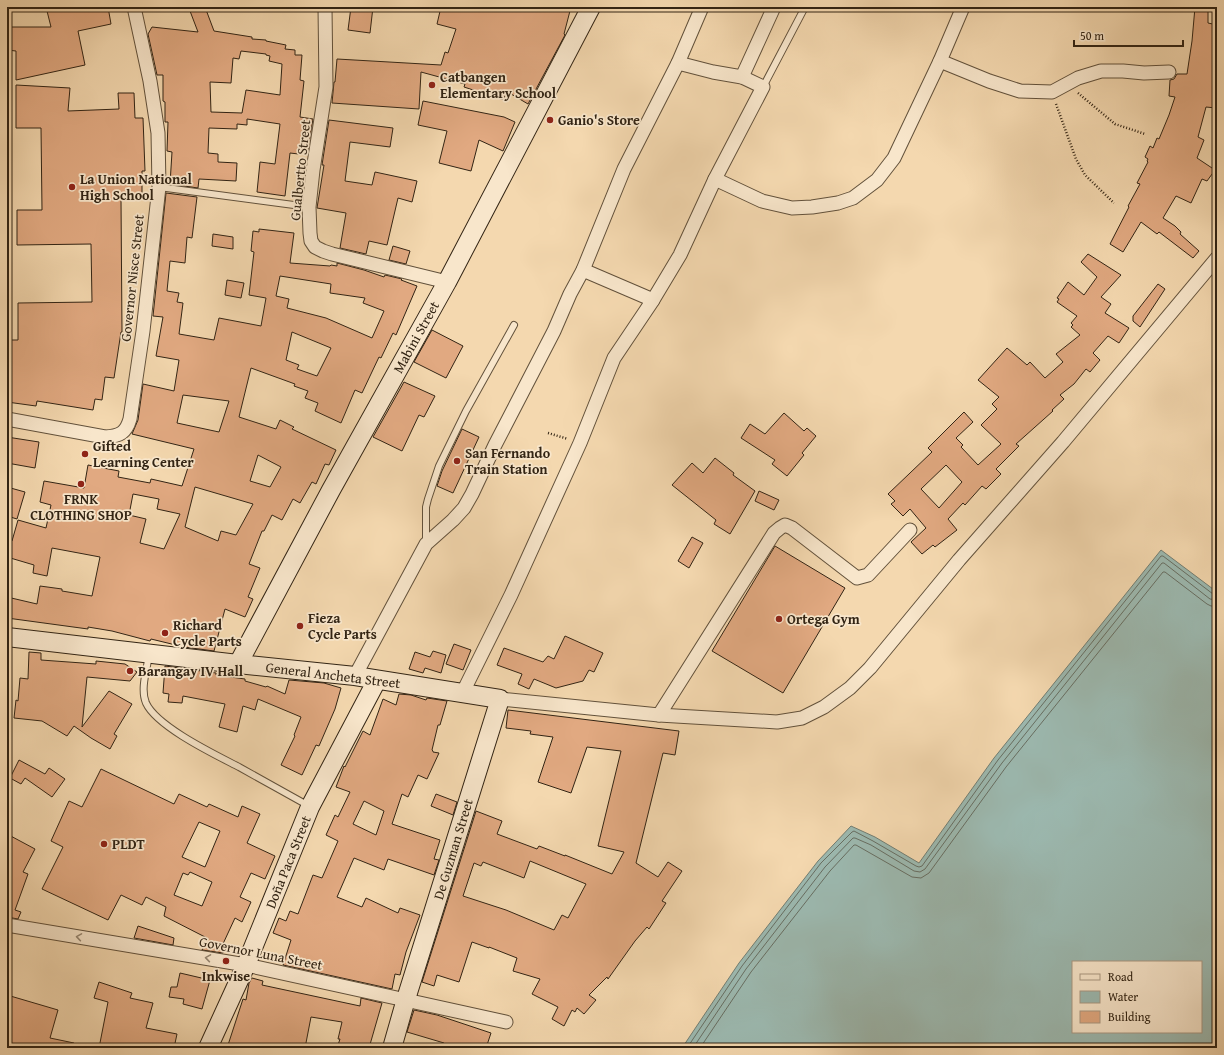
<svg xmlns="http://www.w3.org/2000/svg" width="1224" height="1055" font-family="'Gentium Book Plus',serif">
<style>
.water{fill:#9cb9b0;stroke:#727d72;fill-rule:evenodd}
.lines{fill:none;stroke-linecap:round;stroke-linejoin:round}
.shore{stroke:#676e62;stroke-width:1}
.building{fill:#e1a981;stroke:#322414;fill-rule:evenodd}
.lane-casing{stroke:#62513b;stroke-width:8}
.street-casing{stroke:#62513b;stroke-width:15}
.secondary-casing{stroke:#322414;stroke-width:20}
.path{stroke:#322414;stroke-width:2.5;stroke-dasharray:1 2;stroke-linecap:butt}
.lane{stroke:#f8e6cb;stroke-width:6}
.street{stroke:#f8e6cb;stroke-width:13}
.secondary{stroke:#f8e6cb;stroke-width:18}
.oneway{stroke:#958570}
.poi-dot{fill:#8f2418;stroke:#f8e6cb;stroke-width:1.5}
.labels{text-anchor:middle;stroke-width:3.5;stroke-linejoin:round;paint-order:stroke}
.poi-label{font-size:14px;font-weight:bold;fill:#322414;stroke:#f8e6cb;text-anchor:start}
.street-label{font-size:14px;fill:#322414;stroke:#f8e6cb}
</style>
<rect width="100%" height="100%" fill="#f4d8af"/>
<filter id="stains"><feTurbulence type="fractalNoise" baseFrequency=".005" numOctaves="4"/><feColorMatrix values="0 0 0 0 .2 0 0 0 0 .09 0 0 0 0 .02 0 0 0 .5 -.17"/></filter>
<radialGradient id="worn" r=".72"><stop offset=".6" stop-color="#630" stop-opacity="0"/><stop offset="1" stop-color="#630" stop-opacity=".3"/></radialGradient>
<path class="water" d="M1161,550l56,42v456h-535l57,-85 79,-102 33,-35 24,11 44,26 75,-105zM1073,962h128v70h-128z"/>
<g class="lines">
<g class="shore">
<polyline points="687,1048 742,966 821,863 852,832 854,831 873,841 916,866 919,867 922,866 998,760 1161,556 1163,556 1213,594 1217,595"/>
<polyline points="693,1048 746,969 825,867 853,838 855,838 871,845 914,871 920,872 925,869 1002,763 1162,563 1164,563 1210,599 1217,600"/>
<polyline points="700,1048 751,972 830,871 854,845 856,845 912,877 921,878 929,873 1006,767 1163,572 1165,572 1207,604 1211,606 1217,606"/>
</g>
</g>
<g class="building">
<polygon points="46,7 108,7 111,24 78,31 85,65 16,80 16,51 7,50 7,27 51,27"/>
<path d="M201,7h4l9,24 38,6v2l14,1v1l20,4 -1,4 10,1v5h7l-2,25 4,1 -4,36 13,2 -6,36 -17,-2 -5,43 -28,-4 3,-30 15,2 5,-40 -33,-5v6l-10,-1v5l-28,-1 -1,25 10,1v8l19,1 -1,18 -37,-2 -1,9 -28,-4 2,-32 -5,-1 1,-29h-3v-20l-2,-1v-26h-6l-9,-41 4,-7 46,5 -8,-21zM241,51l25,3v1l4,1 -1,5 13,3 -2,31 -34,-5 -4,23 -31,-1 -1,-30 21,1 2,-25 6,1z"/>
<polygon points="351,7 373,7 370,33 348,30"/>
<polygon points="441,7 571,7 564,34 565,35 528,104 506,91 504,100 464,87 465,84 421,72 419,109 332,103 334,82 335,82 337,59 441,65 445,52 448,53 456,29 437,24"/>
<polygon points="1195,7 1208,7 1208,23 1217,25 1216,108 1206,107 1198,137 1204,140 1197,158 1215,170 1207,181 1202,179 1191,203 1176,196 1163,218 1175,226 1181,232 1180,234 1199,251 1193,258 1159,232 1157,234 1141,222 1123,252 1110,244 1129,207 1128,206 1140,184 1137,183 1148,162 1147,161 1148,159 1145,157 1150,146 1153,148 1157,138 1159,139 1169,115 1175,97 1169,96 1170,80 1174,79 1177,74 1187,74 1192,41"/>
<polygon points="16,85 70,88 68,111 119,109 118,93 134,93 135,118 143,118 145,171 142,171 142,199 121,199 122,332 121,332 114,378 105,377 102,400 95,399 93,410 37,401 36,406 7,402 7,340 18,340 18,303 92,302 91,244 17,245 17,210 42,210 41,128 16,128"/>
<polygon points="423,101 504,117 515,122 503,151 479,140 471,171 439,163 447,131 418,125"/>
<polygon points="329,120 393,128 390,147 350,142 345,181 372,185 375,172 417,181 412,202 398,198 387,245 369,241 366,254 340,248 346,213 317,208 324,165 322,165"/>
<path d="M166,193l31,4 -5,41 -5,-1 -2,26 -15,-2 -3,30 12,2 -2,9 6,1 -4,31 35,6 5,-22 42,8 5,-28 -17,-3 5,-43 -3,-1 2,-20 6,1v-3l35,4 -4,30 40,3 1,-1 6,1v-3l27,7 20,7 1,-2 17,4 -1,1 16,6 -21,49 -3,-2 -12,25 -2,-1 -17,36 -7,-3 -14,33 -26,-12 3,-8 -13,-5 3,-7 -14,-5 1,-2 -44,-16 -12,49 37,12 4,-9 14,7 -2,2 44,21 -7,15 -4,-1 -9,20 -4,-2 -12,21 -7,-4 -11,21 -10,-5 -8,16h-2l-13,33 11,4 -12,29 5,2 -8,18 -20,-8 -11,42 -30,-4 -33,-8 -1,2 -38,-10 -24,-4v2l-81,-11v-21l30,7 3,-18 22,3v2l30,5 8,-39 -48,-9 -5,28 -14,-3 1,-8 -27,-8v-17l5,1 6,-21 28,8 5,-23 -11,-3 4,-21 40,7 4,-23 31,6 -1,6 32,6 1,-4 31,7 12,-37 -62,-15 6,-14 5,-36 31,7 5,-31 -23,-4 7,-39 -10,-1zM280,276l51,8 -1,9 35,5 -2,5 21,8 -12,27 -46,-20 -39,-10 2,-9 -13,-3zM292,332l39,16 -14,28 -20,-7 2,-4 -13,-5zM183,395l46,6 -10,31 -42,-9zM258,455l23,12 -11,20 -20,-6zM195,487l58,17 -17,31 -15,-4 -3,10 -33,-14zM133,494l26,5 -2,10 23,5 -16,35 -24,-6 6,-24 -17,-4z"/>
<polygon points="213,234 233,237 233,249 212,246"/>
<polygon points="393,246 410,251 406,264 389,260"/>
<path d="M1088,254l33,21 -20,22 10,7 -6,9 24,15 -10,15 -11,-7 -15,17 7,7 -10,12 -4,-3 -12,15 -14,11 4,4 -12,11 1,1 -37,33 3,2 -23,23 5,5 -15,15 -4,-3 -17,19 -2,-2 -15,16 9,11 -22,17 -2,-2 -11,9 -11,-12 15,-14 -16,-19 -7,7 -12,-12 4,-3 -7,-7 44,-42 -4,-4 36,-36 9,10 -17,16 7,7 -2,2 17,18 23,-21 -20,-19 16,-16 -5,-5 7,-7 -21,-17 29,-32 20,17 3,-3 15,16 18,-16 -7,-8 24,-19 -9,-8 2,-2 -2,-2 6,-7 -20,-14 2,-3 -2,-1 11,-16 16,13 13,-18 -16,-15zM946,465l16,17 -23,26 -18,-19z"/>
<polygon points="227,280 244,283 241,298 225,295"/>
<polygon points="1158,284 1165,289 1140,327 1133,321 1133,316"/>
<polygon points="432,330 463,346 446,378 414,362"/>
<polygon points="404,382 435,396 424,417 419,415 402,451 373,437"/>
<polygon points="784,413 804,431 807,428 816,436 802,453 804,455 787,476 772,464 775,460 741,438 750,424 765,434"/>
<polygon points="462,429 479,437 453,493 437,486 442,471"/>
<polygon points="7,437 39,442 35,468 7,463"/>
<polygon points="715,458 734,473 733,475 755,491 730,534 714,524 716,520 672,485 692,463 703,473"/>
<polygon points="7,487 25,492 17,519 7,516"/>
<polygon points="759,491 779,500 774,510 755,501"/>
<polygon points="692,537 703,543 689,568 678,561"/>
<polygon points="775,546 845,588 783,693 712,651"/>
<polygon points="565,636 603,653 594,672 589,670 583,681 556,688 534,679 529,689 518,684 522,674 497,665 504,648 543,662 548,656 554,659"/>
<polygon points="454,644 471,650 463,670 446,664"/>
<polygon points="433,651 446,655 441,673 425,668 423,673 409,669 415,652 430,657"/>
<polygon points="29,652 41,653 41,660 96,664 96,661 125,664 137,672 130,681 87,677 82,727 109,691 132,704 114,734 117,736 110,749 91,738 74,726 67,736 42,721 14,718 16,700 18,701 20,678 28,679"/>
<polygon points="165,666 216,673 216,675 245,679 245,681 266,687 267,686 285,694 289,680 324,683 341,688 335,709 319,746 316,745 302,775 281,765 295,736 294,735 301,717 258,699 255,710 243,706 237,732 219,727 225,704 183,696 182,703 168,702 169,694 163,693"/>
<path d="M399,694l12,1 15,5 1,-2 20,3 -7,24h-2l-6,25 1,1v1l6,1 -12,26 -9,-4 -10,22 -6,-3 -10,30 48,16 -6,19 5,1 -5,15 -46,-16 -4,11 -30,-12 -17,39 25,10 4,-9 32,15 2,-5 20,7 -14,37 -6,23 -5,-1 -3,15 -109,-24 8,-25 -18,-7 6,-15 7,3 4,-10 8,3 15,-39 9,3 16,-37 -12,-6 9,-20 3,2 12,-25 -14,-5 8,-21 1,1 18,-36 7,4 13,-36 13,6zM364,801l20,10 -8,24 -23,-11z"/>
<path d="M508,710l171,21 -4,24 -12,-2 -27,110 22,14 10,-15 14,9 -20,30 4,2 -17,26 -2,-2 -12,14 -27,38 -1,-2 -18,18 7,5 -12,14 -7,-6 -2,4 -3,-2 -8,16 -12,-7 6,-12 -26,-13 8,-15 -27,-8 4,-13 -28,-11v1l-17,-6 -13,40 -22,-7 -3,11 -12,-4 54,-171 26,10 -5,13 40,15 2,-3 26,10v-1l47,19 12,-22 -26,-6 23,-95 -34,-4 -16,46 -33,-11 15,-45 -23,-3 1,-3 -25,-3zM530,861l56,23 -18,34 -6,-3 -8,15 -48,-20 -43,-14 11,-33 7,3 2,-4 41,16z"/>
<polygon points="19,760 45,774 49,768 65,779 52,797 25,778 21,784 10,778"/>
<path d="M101,769l73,35 5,-10 28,13 2,-3 29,13 4,-11 18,8 -13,29 28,13 -10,23 -14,-6 -11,24 11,5 -9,20 -7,-4 -13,28h3l-2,7 -21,-3 5,-12 -43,-22 2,-9 -20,-10 -4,8 -21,-10 -13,25 -66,-31 21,-42 -12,-6 18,-40 13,6zM199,822l21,9 -15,36 -23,-10zM190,872l22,10 -10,24 -28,-11 9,-22 5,2z"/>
<polygon points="436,794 457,802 453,815 431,806"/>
<polygon points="7,834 35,849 23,872 28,874 15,910 21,912 18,919 7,917"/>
<polygon points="138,926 174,938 173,945 134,938"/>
<polygon points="180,973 210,980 202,1009 183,1004 184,999 169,997 171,987 177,987"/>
<polygon points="252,978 263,981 262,985 360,1006 361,998 382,1003 369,1048 337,1048 340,1039 338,1039 342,1022 311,1017 305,1048 238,1048 228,1045 243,999 246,1000 249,983"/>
<polygon points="99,982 132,993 130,998 153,1003 146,1028 177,1034 174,1048 99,1048 108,1002 94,998"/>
<polygon points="7,995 58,1010 50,1038 74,1043 74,1048 7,1048"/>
<polygon points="414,1010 437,1015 491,1033 486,1048 443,1048 444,1043 407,1032"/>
</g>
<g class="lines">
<defs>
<g id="lane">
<polyline points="763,87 805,7"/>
<polyline points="159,187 309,207"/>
<polyline points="426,542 426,507 428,499 439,466 466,411 514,325"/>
<path d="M149,655c-2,14 -9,34 -3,48 11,24 70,52 93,64 23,13 47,26 70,39"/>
</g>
<g id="street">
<polyline points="325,7 326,87 313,170 309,207 310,233 311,241 315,247 323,251 332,254 447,282"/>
<polyline points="940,61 989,81 1020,91 1052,92 1078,78 1101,71 1123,71 1144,73 1169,72"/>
<polyline points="742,77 774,7"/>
<polyline points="715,179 762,201 792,208 812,207 838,203 853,198 877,180 894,158 940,61 963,7"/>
<polyline points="583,270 653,300"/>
<path d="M7,419l98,18c15,-1 21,-4 25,-18l13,-88 16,-144 -1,-54 -8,-52 -16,-74"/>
<polyline points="355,676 426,544 453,520 464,508 472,494 495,445 554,331 570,294 583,270 624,169 678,63 702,7"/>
<polyline points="463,692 511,595 580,443 614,358 653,300 680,255 715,179 763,87 742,77 713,72 678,63"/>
<polyline points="500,699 659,715 777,722 802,718 824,707 850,688 870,668 959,560 1063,442 1217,258"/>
<polyline points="659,715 774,533 780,528 785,525 792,528 857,578 868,575 910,530"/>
<polyline points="7,925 246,965 506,1022"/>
</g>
<g id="secondary">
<polyline points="7,637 238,664 355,676 500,699 406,999 392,1048"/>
<polyline points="238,664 331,490 447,282 591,7"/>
<polyline points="208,1048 246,965 310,807 377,680"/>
</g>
</defs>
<use href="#lane" class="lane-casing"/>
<use href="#street" class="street-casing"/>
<use href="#secondary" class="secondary-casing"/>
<g class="path">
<polyline points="1078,93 1115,124 1145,134"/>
<polyline points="1056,104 1076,159 1085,175 1114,203"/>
<polyline points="548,433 568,439"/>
</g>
<use href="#lane" class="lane"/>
<use href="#street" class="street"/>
<use href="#secondary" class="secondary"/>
</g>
<defs><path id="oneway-chevron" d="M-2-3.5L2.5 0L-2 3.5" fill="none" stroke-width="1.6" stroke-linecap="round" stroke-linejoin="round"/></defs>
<g class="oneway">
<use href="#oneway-chevron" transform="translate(79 937) rotate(-171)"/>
<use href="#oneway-chevron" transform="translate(208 958) rotate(-171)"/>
</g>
<g class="poi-dot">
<circle cx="432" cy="85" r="4"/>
<circle cx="550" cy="120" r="4"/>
<circle cx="72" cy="187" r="4"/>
<circle cx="85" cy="454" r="4"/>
<circle cx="457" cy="461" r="4"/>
<circle cx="81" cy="484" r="4"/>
<circle cx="779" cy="619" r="4"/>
<circle cx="300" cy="626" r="4"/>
<circle cx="165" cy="633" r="4"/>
<circle cx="130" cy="671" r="4"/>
<circle cx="104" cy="844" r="4"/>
<circle cx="226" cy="961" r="4"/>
</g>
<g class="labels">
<g class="poi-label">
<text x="440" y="82">Catbangen<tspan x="440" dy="16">Elementary School</tspan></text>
<text x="558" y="125">Ganio's Store</text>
<text x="80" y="184">La Union National<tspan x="80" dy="16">High School</tspan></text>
<text x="93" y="451">Gifted<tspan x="93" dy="16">Learning Center</tspan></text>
<text x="465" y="458">San Fernando<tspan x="465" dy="16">Train Station</tspan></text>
<text x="81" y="504" text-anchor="middle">FRNK<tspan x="81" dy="16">CLOTHING SHOP</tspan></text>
<text x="308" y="623">Fieza<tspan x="308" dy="16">Cycle Parts</tspan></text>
<text x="787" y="624">Ortega Gym</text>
<text x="173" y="630">Richard<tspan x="173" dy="16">Cycle Parts</tspan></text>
<text x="138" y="676">Barangay IV Hall</text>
<text x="112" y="849">PLDT</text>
<text x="226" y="981" text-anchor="middle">Inkwise</text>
</g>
<g class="street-label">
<text transform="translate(300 170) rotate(-84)" y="5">Gualbertto Street</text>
<text transform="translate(132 278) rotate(-84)" y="5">Governor Nisce Street</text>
<text transform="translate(416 337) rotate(-61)" y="5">Mabini Street</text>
<text transform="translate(333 675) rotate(7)" y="5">General Ancheta Street</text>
<text transform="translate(453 849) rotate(-73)" y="5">De Guzman Street</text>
<text transform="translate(288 862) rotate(-68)" y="5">Doña Paca Street</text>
<text transform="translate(261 953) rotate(11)" y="5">Governor Luna Street</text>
</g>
</g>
<rect width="1224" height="1055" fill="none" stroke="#f4d8af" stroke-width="24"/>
<rect x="8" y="8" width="1208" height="1039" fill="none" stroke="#322414" stroke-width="2"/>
<rect x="12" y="12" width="1200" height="1031" fill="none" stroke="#322414"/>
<rect x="1072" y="961" width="130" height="72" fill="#f8e6cb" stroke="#a99882"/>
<rect x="1080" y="974" width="20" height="6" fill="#f8e6cb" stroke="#a99882"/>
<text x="1108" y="981" font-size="12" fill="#322414">Road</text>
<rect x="1080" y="991" width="20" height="12" fill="#9cb9b0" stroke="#a99882"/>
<text x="1108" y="1001" font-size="12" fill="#322414">Water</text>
<rect x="1080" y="1011" width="20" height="12" fill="#e1a981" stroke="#a99882"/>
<text x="1108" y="1021" font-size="12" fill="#322414">Building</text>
<path d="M1074 40v6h109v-6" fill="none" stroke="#322414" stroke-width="2"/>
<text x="1080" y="40" font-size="12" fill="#322414" stroke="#f8e6cb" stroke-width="3" paint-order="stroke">50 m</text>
<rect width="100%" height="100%" filter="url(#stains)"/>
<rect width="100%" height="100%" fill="url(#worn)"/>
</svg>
